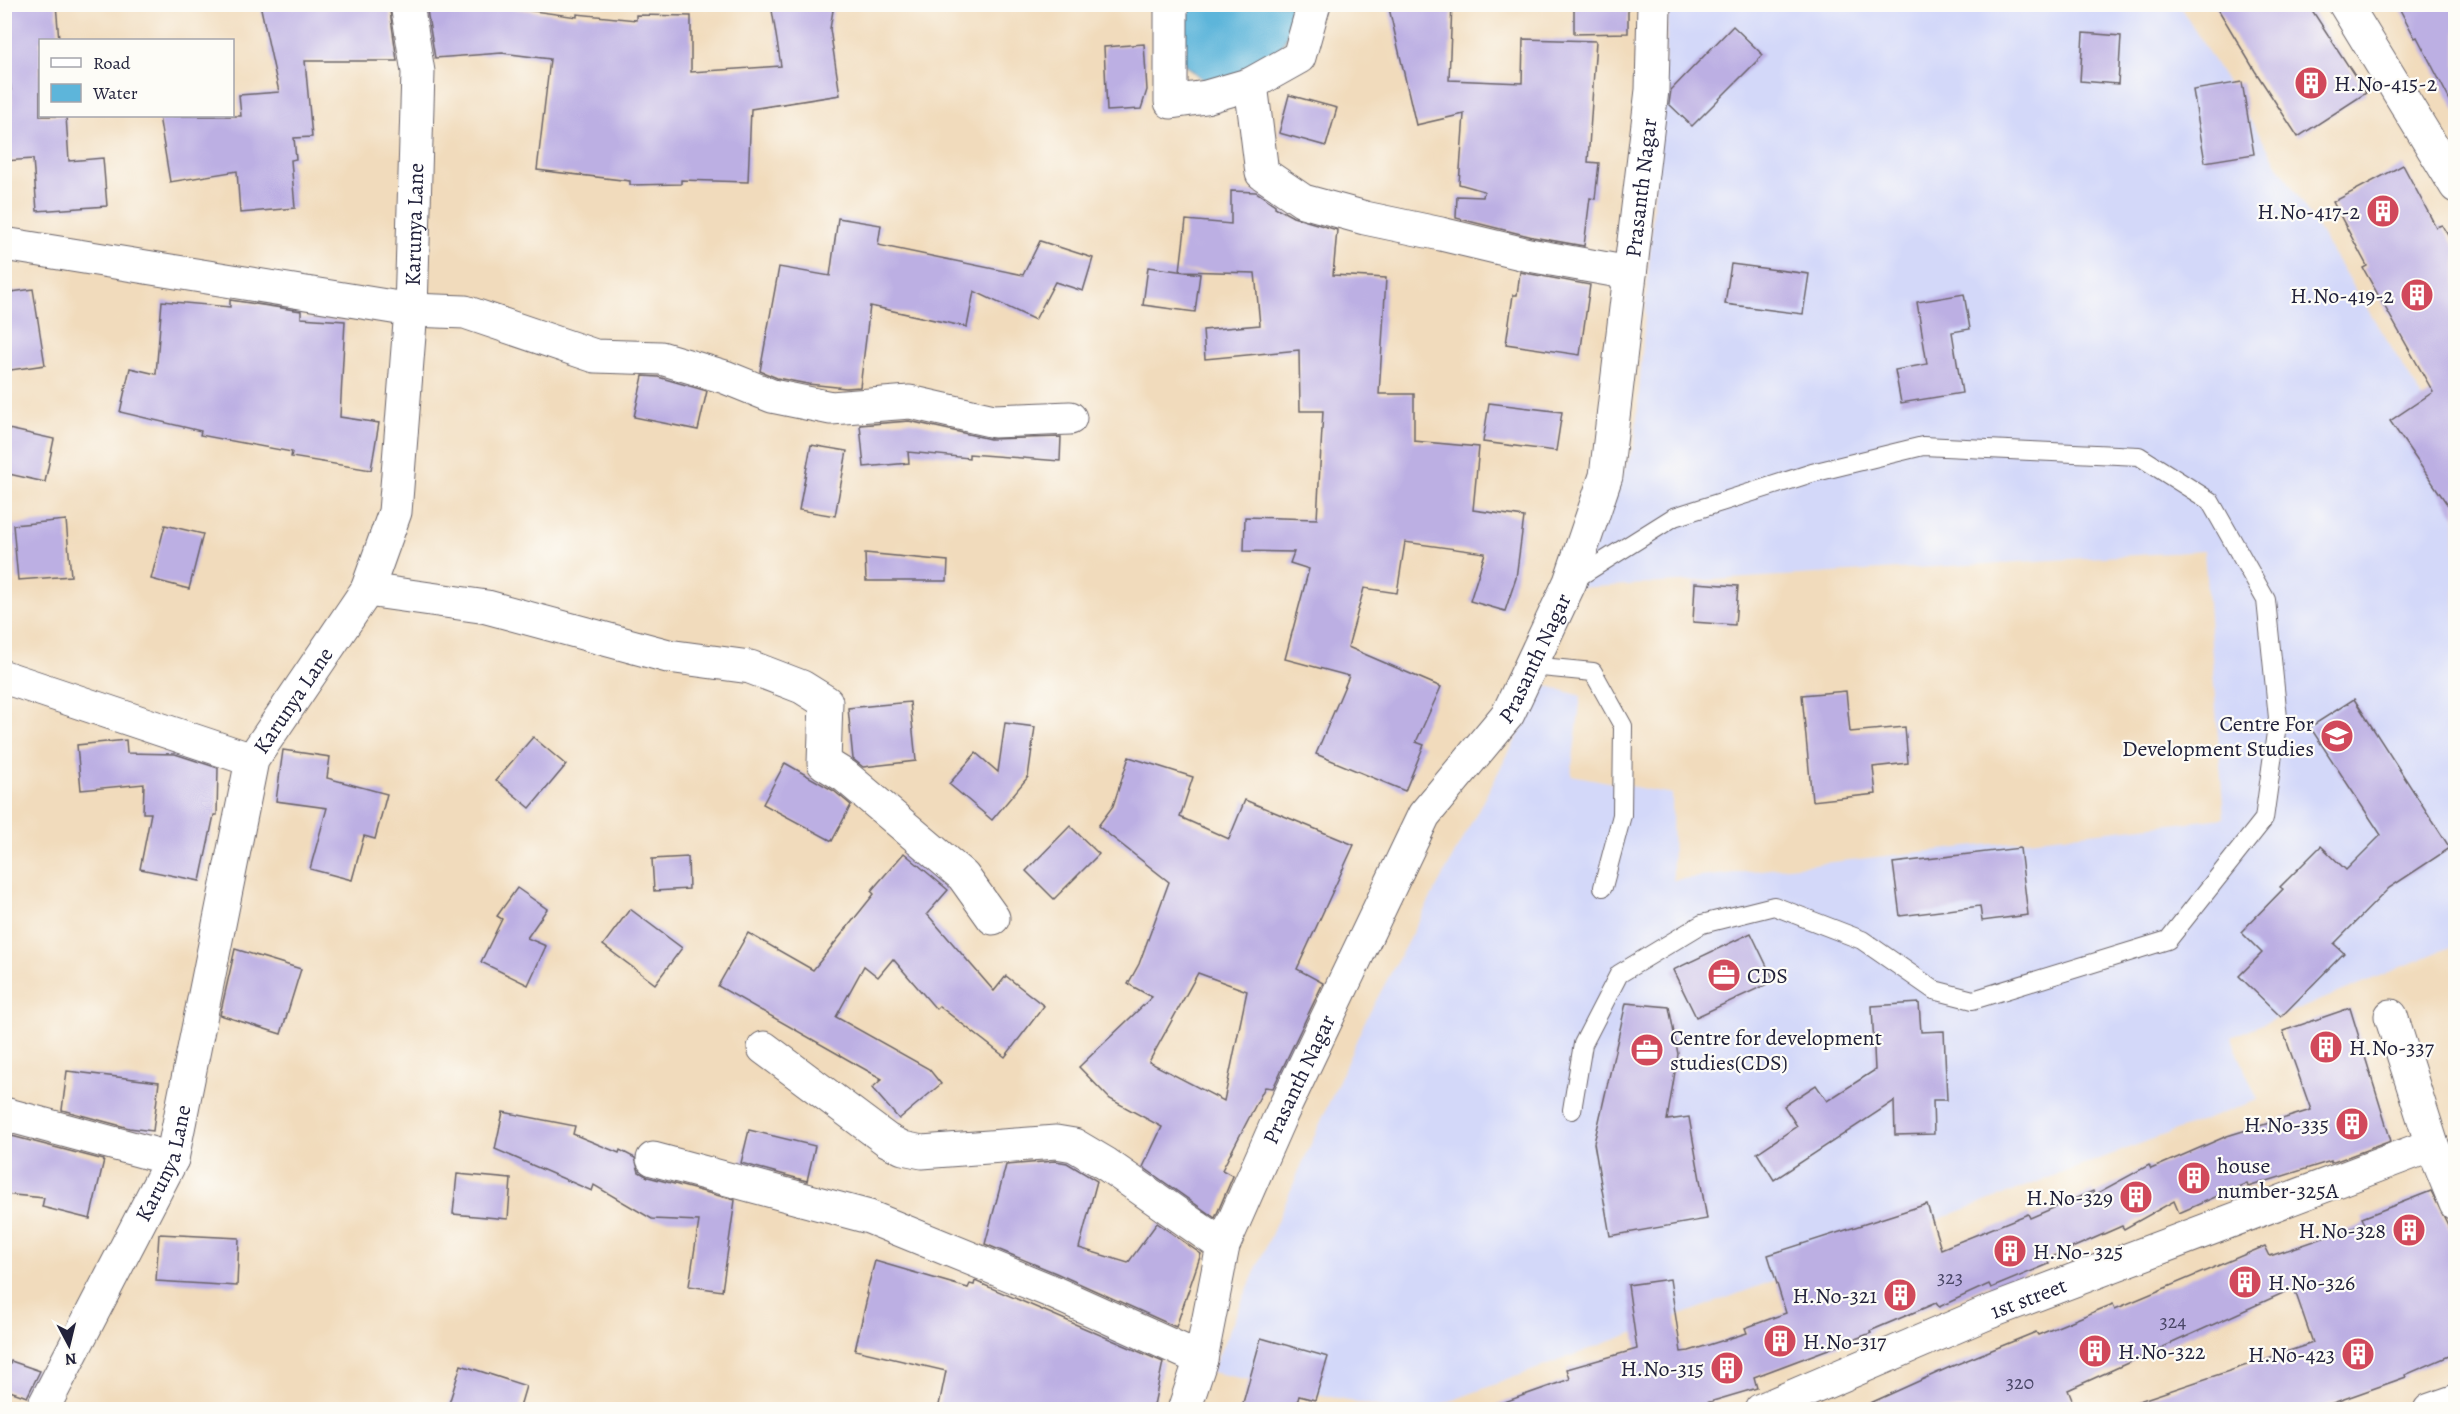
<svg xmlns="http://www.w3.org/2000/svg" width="2460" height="1414" font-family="Alegreya,serif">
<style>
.built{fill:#d3d8f9}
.water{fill:#5db5da;stroke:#406c8a;stroke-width:1.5}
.building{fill:#bcafe3;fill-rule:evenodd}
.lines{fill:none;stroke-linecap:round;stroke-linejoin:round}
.lane-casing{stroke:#6a6368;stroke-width:20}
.street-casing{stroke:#6a6368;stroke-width:35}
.secondary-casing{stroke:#6a6368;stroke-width:35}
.lane{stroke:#fff;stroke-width:18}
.street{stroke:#fff;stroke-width:33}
.secondary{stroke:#fff;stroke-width:33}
.labels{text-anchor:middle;stroke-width:4.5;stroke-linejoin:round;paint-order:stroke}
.number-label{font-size:20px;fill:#484565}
.poi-label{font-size:22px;fill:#22223b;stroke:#fdfcf7;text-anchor:start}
.street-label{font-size:22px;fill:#22223b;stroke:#fdfcf7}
</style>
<rect width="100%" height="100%" fill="#fdfcf7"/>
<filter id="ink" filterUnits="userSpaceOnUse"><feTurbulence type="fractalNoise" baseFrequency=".0167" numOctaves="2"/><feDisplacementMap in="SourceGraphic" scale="12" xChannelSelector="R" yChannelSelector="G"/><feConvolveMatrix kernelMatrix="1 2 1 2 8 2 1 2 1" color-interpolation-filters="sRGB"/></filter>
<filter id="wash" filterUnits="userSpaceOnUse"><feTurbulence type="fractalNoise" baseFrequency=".008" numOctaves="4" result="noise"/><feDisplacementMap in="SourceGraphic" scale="24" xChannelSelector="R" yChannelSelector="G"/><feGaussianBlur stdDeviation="1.35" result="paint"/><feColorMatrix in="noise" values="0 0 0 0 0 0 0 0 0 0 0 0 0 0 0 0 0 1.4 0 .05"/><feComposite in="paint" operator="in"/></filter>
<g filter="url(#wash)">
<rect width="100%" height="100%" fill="#f1dbbc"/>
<polygon class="built" points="1669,5 2179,5 2455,450 2455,945 2231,1037 2258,1100 1429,1409 1391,1409 1211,1372 1364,1023 1545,685 1581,696 1571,775 1672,794 1673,880 2224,818 2204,551 1577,588 1635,443"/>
<polygon class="water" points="1300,4 1271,71 1206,82 1171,53 1165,5"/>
<g id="blocks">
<g class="building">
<polygon points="4,4 56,4 59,40 40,40 40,116 66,116 69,161 103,158 107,206 37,211 33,159 4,161 4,106 12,105"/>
<polygon points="260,4 389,4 397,61 305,61 312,137 294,138 296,159 291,160 295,208 240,213 237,171 170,182 159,116 241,116 239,95 279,92"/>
<polygon points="426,4 482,4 577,17 577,14 636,20 636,15 691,16 691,72 781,66 771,4 834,4 830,29 840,95 751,109 748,182 681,180 681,184 630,185 630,181 537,170 550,59 502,53 435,58"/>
<polygon points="1388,4 1452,4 1449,80 1522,83 1523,39 1596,41 1588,162 1599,163 1595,199 1590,198 1584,246 1533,237 1456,218 1457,196 1483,197 1484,191 1459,184 1464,114 1416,125"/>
<polygon points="1574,4 1628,4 1628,33 1574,34"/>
<polygon points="2215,4 2308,4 2366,93 2298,137 2255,71"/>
<polygon points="2397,4 2456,4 2456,112 2417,37 2415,38"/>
<polygon points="1733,26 1763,55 1692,126 1669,104 1671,90"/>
<polygon points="2083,33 2121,36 2118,84 2080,81"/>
<polygon points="1144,44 1147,90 1141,109 1107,111 1104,47"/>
<polygon points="2242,82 2254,154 2205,162 2193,90"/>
<polygon points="1289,95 1337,108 1326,146 1279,133"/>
<polygon points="2403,165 2436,227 2442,225 2456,249 2456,517 2390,421 2433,392 2363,268 2367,266 2333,202"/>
<polygon points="1231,191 1256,192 1275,205 1275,207 1293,217 1337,230 1333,275 1386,278 1379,394 1414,394 1414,441 1479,447 1473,510 1524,517 1516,578 1505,611 1470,601 1485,553 1405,542 1397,593 1364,588 1348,647 1441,687 1416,742 1424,745 1405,791 1316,754 1349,676 1285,659 1309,569 1290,563 1294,552 1244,551 1245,517 1317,519 1323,411 1300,411 1299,350 1205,359 1203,330 1260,325 1255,273 1180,271 1186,220 1231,224"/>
<polygon points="838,218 881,225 878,245 1023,275 1040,241 1093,258 1083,291 1055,282 1035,320 974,291 967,327 870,306 860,387 846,388 808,384 777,378 760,371 779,267 830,276"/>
<polygon points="1731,264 1809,274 1803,314 1725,304"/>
<polygon points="1148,267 1200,274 1195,312 1143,305"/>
<polygon points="1520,272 1590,285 1580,355 1506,344 1513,295 1517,295"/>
<polygon points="33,289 45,365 4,371 4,293"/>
<polygon points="1964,294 1970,329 1952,332 1962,393 1901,403 1895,370 1927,364 1917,302"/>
<polygon points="230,300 301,311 301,318 345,321 340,417 379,423 371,470 291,457 292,452 200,435 201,431 120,412 130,368 156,374 162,301 230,307"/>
<polygon points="643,376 658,377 707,391 698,430 634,417"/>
<polygon points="1489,403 1562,412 1556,451 1483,442"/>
<polygon points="909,421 990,439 1061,437 1060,461 969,454 969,458 908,452 909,463 864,467 860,425"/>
<polygon points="4,428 54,439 45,482 4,473"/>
<polygon points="811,445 847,451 835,516 799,510"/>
<polygon points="66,520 71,576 18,580 13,525"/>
<polygon points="165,525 203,534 189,589 151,579"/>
<polygon points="865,553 948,561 947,581 866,581"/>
<polygon points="1695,583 1738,586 1735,625 1693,622"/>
<polygon points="1846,691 1850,732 1905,727 1908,763 1873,767 1876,794 1812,801 1802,695"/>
<polygon points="2354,699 2450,848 2389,888 2334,944 2344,953 2281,1017 2239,976 2262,953 2241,932 2283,889 2280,887 2321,846 2346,870 2381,835 2310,727"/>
<polygon points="910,702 916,761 863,767 853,759 848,708"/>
<polygon points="1005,723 1035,727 1028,777 992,820 949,784 976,753 998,772"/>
<polygon points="533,737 566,765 530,808 496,780"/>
<polygon points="126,740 127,753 175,754 218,768 217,815 214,815 200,881 140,869 151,813 143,813 144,784 81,790 77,745"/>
<polygon points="283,750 330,757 327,778 387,794 375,839 364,836 352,880 310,869 327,808 276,801"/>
<path d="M1129,757l64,20 -13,40 49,22 16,-39 109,45 -57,124 26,14 -50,105 -8,-1 -43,83 11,6 -18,42 -72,-51 19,-40 -52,-28 -31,-32 73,-70 -24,-13 11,-20 30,-82 -71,-56 15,-20zM1198,973l49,18 -23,110 -75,-39z"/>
<polygon points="785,763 834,791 851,805 832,841 763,804"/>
<polygon points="1070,826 1099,854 1054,899 1026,871"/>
<polygon points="2020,848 2028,915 1982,921 1980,906 1900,916 1893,863"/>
<polygon points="904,853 948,890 927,914 994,991 1006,976 1044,1006 1005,1057 939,1006 936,1009 893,959 878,977 864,966 836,1017 929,1069 941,1084 899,1119 872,1088 882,1079 718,986 748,933 813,970 874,894 871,891"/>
<polygon points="688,857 689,889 654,891 652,859"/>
<polygon points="517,888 547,909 527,938 546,946 528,985 481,962 502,919 497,916"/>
<polygon points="630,909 682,948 655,984 603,945"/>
<polygon points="1751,933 1774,981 1696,1017 1673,970"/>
<polygon points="235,949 301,969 281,1034 220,1015"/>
<polygon points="1626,1003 1669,1007 1678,1054 1667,1120 1689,1117 1707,1219 1610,1236 1594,1143"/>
<polygon points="1919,1003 1921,1032 1944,1031 1947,1100 1933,1100 1934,1134 1895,1135 1894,1101 1774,1180 1757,1153 1797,1126 1784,1106 1816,1085 1827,1101 1875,1070 1872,1006"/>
<polygon points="2350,1008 2391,1141 2331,1163 2331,1161 2248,1187 2247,1183 2179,1213 2174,1201 2124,1229 2122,1226 2047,1259 2049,1264 1991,1288 1989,1284 1939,1307 1936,1303 1870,1331 1871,1333 1754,1377 1757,1388 1706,1403 1708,1410 1496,1410 1496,1405 1570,1379 1567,1369 1637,1349 1628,1285 1670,1279 1681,1352 1689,1351 1747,1333 1745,1328 1786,1313 1768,1255 1927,1204 1941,1249 2028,1214 2030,1218 2093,1191 2094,1195 2149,1165 2151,1169 2227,1136 2311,1110 2283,1031"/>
<polygon points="67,1071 159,1082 153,1131 129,1128 62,1110"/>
<polygon points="503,1112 575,1126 573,1134 619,1153 620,1150 635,1158 639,1172 648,1177 735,1200 722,1291 689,1286 699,1221 652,1219 594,1185 592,1191 495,1149"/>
<polygon points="749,1130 815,1146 807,1181 741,1163"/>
<polygon points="4,1134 104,1160 90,1219 42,1207 44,1198 4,1194"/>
<polygon points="1055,1161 1067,1163 1097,1181 1079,1248 1128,1263 1157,1223 1201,1254 1176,1327 1056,1273 985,1244 1006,1165"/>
<polygon points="457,1174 511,1179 508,1219 453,1214"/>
<polygon points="2431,1191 2456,1241 2456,1353 2405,1375 2406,1377 2313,1410 2131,1410 2130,1404 2313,1343 2294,1288 2068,1390 2076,1410 1855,1410 1950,1367 2036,1332 2038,1335 2113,1304 2115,1309 2265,1246 2270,1256 2365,1224 2362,1218"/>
<polygon points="159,1234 239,1238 237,1286 156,1281"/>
<polygon points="875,1261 968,1288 970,1284 974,1285 975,1281 1163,1362 1153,1410 938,1410 946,1371 855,1350 868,1294 866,1294"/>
<polygon points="1261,1338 1328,1357 1315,1400 1299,1396 1295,1410 1241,1410"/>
<polygon points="11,1361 40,1371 27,1397 4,1389 4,1380"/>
<polygon points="461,1365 526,1386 519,1410 447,1410"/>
</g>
</g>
</g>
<g filter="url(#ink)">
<use href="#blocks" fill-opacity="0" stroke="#6a6368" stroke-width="1.5"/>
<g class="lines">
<defs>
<g id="lane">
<polyline points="1572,581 1674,517 1812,473 1923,446 2139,456 2210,501 2266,600 2278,718 2264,819 2168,940 1973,1000 1934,990 1862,940 1774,906 1702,924 1619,974 1583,1044 1572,1110"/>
<polyline points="1531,666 1593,672 1623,726 1622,815 1603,887"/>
</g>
<g id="street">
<polyline points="1171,4 1171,102 1206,97 1251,84 1299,57 1314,4"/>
<polyline points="2345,4 2456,186"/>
<polyline points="1251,84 1262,173 1303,201 1365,218 1441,234 1529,255 1630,273"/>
<polyline points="4,244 411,310 465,312 595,356 661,358 725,377 772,396 831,408 910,402 994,421 1070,418"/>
<polyline points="367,590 487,607 668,656 750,667 802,687 826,702 824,763 845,776 963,876 993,918"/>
<polyline points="4,677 252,760"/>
<polyline points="2391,1016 2432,1145 2456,1204"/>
<polyline points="764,1048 887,1140 903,1148 922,1152 1056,1142 1074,1145 1106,1164 1223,1246"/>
<polyline points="4,1114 172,1159"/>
<polyline points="653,1159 869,1217 1048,1290 1201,1359"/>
<path id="s1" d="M42,1410l130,-251 80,-399 115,-170 28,-78 16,-202 7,-238 -11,-68"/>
<path id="s2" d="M1761,1410l226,-97 445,-168"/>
<polyline points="2430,1410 2456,1401"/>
</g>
<g id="secondary">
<path id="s3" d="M1184,1410l17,-51 22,-113 55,-125 146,-306 84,-101 62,-132 36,-106 46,-386 2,-86"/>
</g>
</defs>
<use href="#lane" class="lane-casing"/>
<use href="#street" class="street-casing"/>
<use href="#secondary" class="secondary-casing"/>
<use href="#lane" class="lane"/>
<use href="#street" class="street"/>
<use href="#secondary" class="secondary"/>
</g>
</g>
<defs>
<symbol id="building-disc" viewBox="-11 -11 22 22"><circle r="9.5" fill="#d1495b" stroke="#fdfcf7"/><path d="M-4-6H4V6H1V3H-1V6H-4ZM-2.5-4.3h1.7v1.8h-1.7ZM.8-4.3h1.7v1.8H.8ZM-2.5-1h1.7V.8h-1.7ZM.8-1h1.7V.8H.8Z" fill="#fff"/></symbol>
<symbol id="university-disc" viewBox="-11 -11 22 22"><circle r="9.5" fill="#d1495b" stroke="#fdfcf7"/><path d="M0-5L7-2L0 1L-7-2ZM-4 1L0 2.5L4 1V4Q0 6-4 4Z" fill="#fff"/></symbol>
<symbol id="office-disc" viewBox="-11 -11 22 22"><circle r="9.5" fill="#d1495b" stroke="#fdfcf7"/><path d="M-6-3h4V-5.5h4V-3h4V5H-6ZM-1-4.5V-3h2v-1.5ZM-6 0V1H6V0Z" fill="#fff"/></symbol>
</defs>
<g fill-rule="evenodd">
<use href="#building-disc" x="2292" y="64" width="38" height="38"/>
<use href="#building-disc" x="2364" y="192" width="38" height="38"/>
<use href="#building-disc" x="2398" y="276" width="38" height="38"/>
<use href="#university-disc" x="2318" y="717" width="38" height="38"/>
<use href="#office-disc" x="1705" y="956" width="38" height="38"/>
<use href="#building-disc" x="2307" y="1028" width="38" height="38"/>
<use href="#office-disc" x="1628" y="1031" width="38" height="38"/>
<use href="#building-disc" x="2333" y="1105" width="38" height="38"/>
<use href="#building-disc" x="2175" y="1159" width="38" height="38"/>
<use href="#building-disc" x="2117" y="1178" width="38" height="38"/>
<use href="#building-disc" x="2390" y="1211" width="38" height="38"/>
<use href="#building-disc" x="1991" y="1232" width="38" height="38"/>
<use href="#building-disc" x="2226" y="1263" width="38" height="38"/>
<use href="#building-disc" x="1881" y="1276" width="38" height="38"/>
<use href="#building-disc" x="1761" y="1322" width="38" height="38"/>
<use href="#building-disc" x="2076" y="1332" width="38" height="38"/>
<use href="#building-disc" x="2339" y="1335" width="38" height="38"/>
<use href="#building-disc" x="1708" y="1349" width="38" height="38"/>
</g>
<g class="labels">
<g class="number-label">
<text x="1950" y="1284">323</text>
<text x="2173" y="1328">324</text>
<text x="2020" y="1389">320</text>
</g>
<g class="poi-label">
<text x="2334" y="91">H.No-415-2</text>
<text x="2360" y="219" text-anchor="end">H.No-417-2</text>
<text x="2394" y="303" text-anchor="end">H.No-419-2</text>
<text x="2314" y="731" text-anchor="end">Centre For<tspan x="2314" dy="25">Development Studies</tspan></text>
<text x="1747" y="983">CDS</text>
<text x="1670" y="1045">Centre for development<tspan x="1670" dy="25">studies(CDS)</tspan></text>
<text x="2349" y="1055">H.No-337</text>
<text x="2329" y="1132" text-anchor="end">H.No-335</text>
<text x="2217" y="1173">house<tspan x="2217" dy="25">number-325A</tspan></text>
<text x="2113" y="1205" text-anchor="end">H.No-329</text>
<text x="2386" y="1238" text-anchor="end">H.No-328</text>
<text x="2033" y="1259">H.No- 325</text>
<text x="2268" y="1290">H.No-326</text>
<text x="1877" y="1303" text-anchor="end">H.No-321</text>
<text x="1803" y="1349">H.No-317</text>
<text x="2118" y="1359">H.No-322</text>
<text x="2335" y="1362" text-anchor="end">H.No-423</text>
<text x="1704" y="1376" text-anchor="end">H.No-315</text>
</g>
<g class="street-label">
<text dy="8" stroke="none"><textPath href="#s3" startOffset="1324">Prasanth Nagar</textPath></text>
<text dy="8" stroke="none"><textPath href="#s1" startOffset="1266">Karunya Lane</textPath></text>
<text dy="8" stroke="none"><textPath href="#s3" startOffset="838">Prasanth Nagar</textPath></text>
<text dy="8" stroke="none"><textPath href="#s1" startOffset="762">Karunya Lane</textPath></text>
<text dy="8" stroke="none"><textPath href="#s3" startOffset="352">Prasanth Nagar</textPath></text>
<text dy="8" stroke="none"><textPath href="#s1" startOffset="276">Karunya Lane</textPath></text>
<text dy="8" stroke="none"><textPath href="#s2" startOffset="290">1st street</textPath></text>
</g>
</g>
<rect width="2460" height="1414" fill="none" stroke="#fdfcf7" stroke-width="24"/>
<rect x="39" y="39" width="195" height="78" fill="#fdfcf7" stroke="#a5a5ac" stroke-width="1.5"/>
<rect x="51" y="58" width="30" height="9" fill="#ffffff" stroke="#a5a5ac" stroke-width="1.5"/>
<text x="93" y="69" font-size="18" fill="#22223b">Road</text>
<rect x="51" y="84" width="30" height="18" fill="#5db5da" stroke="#a5a5ac" stroke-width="1.5"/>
<text x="93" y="99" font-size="18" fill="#22223b">Water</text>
<g transform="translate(69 1345) rotate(173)" stroke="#fdfcf7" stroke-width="4.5" paint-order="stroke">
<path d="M0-4.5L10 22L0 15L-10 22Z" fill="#22223b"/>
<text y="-9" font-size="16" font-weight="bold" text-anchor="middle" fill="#22223b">N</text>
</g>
</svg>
